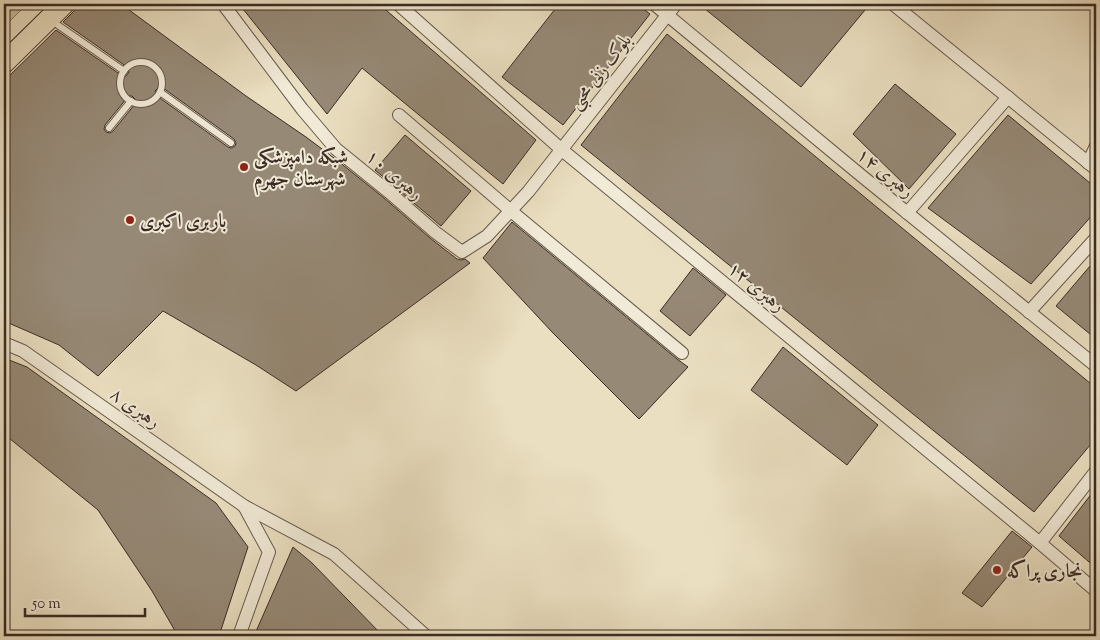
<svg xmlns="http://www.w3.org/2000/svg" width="1100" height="640" font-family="'Sorts Mill Goudy',Amiri,serif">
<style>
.green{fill:#ccc1a6;stroke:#837666}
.building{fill:#968976;stroke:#3a2c25;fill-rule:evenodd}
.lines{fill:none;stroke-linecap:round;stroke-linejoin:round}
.service-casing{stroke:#66594c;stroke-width:8}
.minor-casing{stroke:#66594c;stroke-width:14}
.primary-casing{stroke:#3a2c25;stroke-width:22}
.service{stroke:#f1ead7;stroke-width:6}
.minor{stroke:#f1ead7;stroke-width:12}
.primary{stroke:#eadfc1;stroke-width:20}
.poi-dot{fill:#8f2418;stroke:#f1ead7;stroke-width:2}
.labels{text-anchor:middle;stroke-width:4;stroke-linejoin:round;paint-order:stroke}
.street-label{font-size:19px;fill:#3a2c25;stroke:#f1ead7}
.poi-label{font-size:19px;font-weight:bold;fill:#3a2c25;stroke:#f1ead7;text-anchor:start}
</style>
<rect width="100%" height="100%" fill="#eadfc1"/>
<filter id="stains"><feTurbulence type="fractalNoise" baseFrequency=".004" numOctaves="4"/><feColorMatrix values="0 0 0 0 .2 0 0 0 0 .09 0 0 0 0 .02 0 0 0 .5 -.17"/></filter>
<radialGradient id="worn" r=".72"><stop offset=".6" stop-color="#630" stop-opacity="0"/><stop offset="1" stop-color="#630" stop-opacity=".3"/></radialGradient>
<polygon class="green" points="10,4 27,4 4,27 4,9"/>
<g class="building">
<path d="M81,4h40l125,92 60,41 32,24 46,37 46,40 27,21 4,1 4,-1 5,4 -174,128 -40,-26 -93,-54 -65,65 -39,-31 -55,-24v-240l52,-51 65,45 5,1 3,-4 -2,-5 -64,-45zM160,87l3,1 71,51 2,4 -1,3 -4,2 -3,-1 -71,-51 -2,-5 3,-3zM130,96h2l3,3v5l-22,27 -3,2 -4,-1 -2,-3 1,-4 22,-27z"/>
<polygon points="239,4 379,4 536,140 503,184 362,68 327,114"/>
<polygon points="559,4 637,4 650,14 563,125 502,77"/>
<polygon points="699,4 870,4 801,87"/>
<polygon points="667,34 1096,388 1096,438 1034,512 581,145"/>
<polygon points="895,84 956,134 909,189 853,134"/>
<polygon points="1008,115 1096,188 1096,211 1031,284 928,208"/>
<polygon points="405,135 471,191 441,226 375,170"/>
<polygon points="512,222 677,359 688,367 639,419 553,333 483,258"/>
<polygon points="1096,259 1096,339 1056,306"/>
<polygon points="693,268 726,295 690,336 660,311"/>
<polygon points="783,347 878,425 847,465 751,390"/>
<polygon points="4,358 27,367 216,503 248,547 219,636 178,636 152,591 98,510 4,434"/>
<polygon points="1096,488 1096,568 1059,536"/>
<polygon points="1012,531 1032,547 982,607 962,593"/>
<polygon points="293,547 312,563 383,636 254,636"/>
</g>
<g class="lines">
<defs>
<g id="service">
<polyline points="52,21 124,71"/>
<circle cx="141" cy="83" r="21"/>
<polyline points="160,92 231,143"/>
<polyline points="109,128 131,101"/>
</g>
<g id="minor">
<polyline points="223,4 302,109 336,149 389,192 435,232 462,252 487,236 528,192 676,4"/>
<polyline points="398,4 562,150 1040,543 1096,591"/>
<polyline points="654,4 863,177 1096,366"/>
<polyline points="893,4 1096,169"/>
<polyline points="399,115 511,211 682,353"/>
<polyline points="1088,163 1096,146"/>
<polyline points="907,213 1008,97"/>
<polyline points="1029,312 1096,238"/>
<polyline points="4,343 23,351 244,506 334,554 426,636"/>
<polyline points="1040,543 1096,471"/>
<polyline points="239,636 269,552 244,506"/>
</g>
<polyline id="primary" points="4,63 64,4"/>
</defs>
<use href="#service" class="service-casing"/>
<use href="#minor" class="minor-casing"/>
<use href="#primary" class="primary-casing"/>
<use href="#service" class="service"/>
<use href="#minor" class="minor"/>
<use href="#primary" class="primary"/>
</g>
<g class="poi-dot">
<circle cx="244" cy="167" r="5"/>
<circle cx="130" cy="220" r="5"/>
<circle cx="997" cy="570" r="5"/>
</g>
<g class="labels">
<g class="street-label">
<text transform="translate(599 71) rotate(-52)" y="7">بلوک زنی محبی</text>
<text transform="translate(886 172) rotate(39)" y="7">رهبری ۱۴</text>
<text transform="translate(395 174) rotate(40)" y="7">رهبری ۱۰</text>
<text transform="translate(757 286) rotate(39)" y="7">رهبری ۱۲</text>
<text transform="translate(136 407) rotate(35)" y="7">رهبری ۸</text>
</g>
<g class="poi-label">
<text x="254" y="163">شبکه دامپزشکی<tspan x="254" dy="22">شهرستان جهرم</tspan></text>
<text x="140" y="227">باربری اکبری</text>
<text x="1007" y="577">نجاری پراکه</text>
</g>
</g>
<rect width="1100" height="640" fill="none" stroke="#eadfc1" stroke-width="20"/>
<rect x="5" y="5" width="1090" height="630" fill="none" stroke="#3a2c25" stroke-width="2.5"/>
<rect x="10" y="10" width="1080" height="620" fill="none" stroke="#3a2c25"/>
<path d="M25 608v8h120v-8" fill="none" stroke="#3a2c25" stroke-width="2.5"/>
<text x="32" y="608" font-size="15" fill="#3a2c25" stroke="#f1ead7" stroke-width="4" paint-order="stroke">50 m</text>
<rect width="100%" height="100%" filter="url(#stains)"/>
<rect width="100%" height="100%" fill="url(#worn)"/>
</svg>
